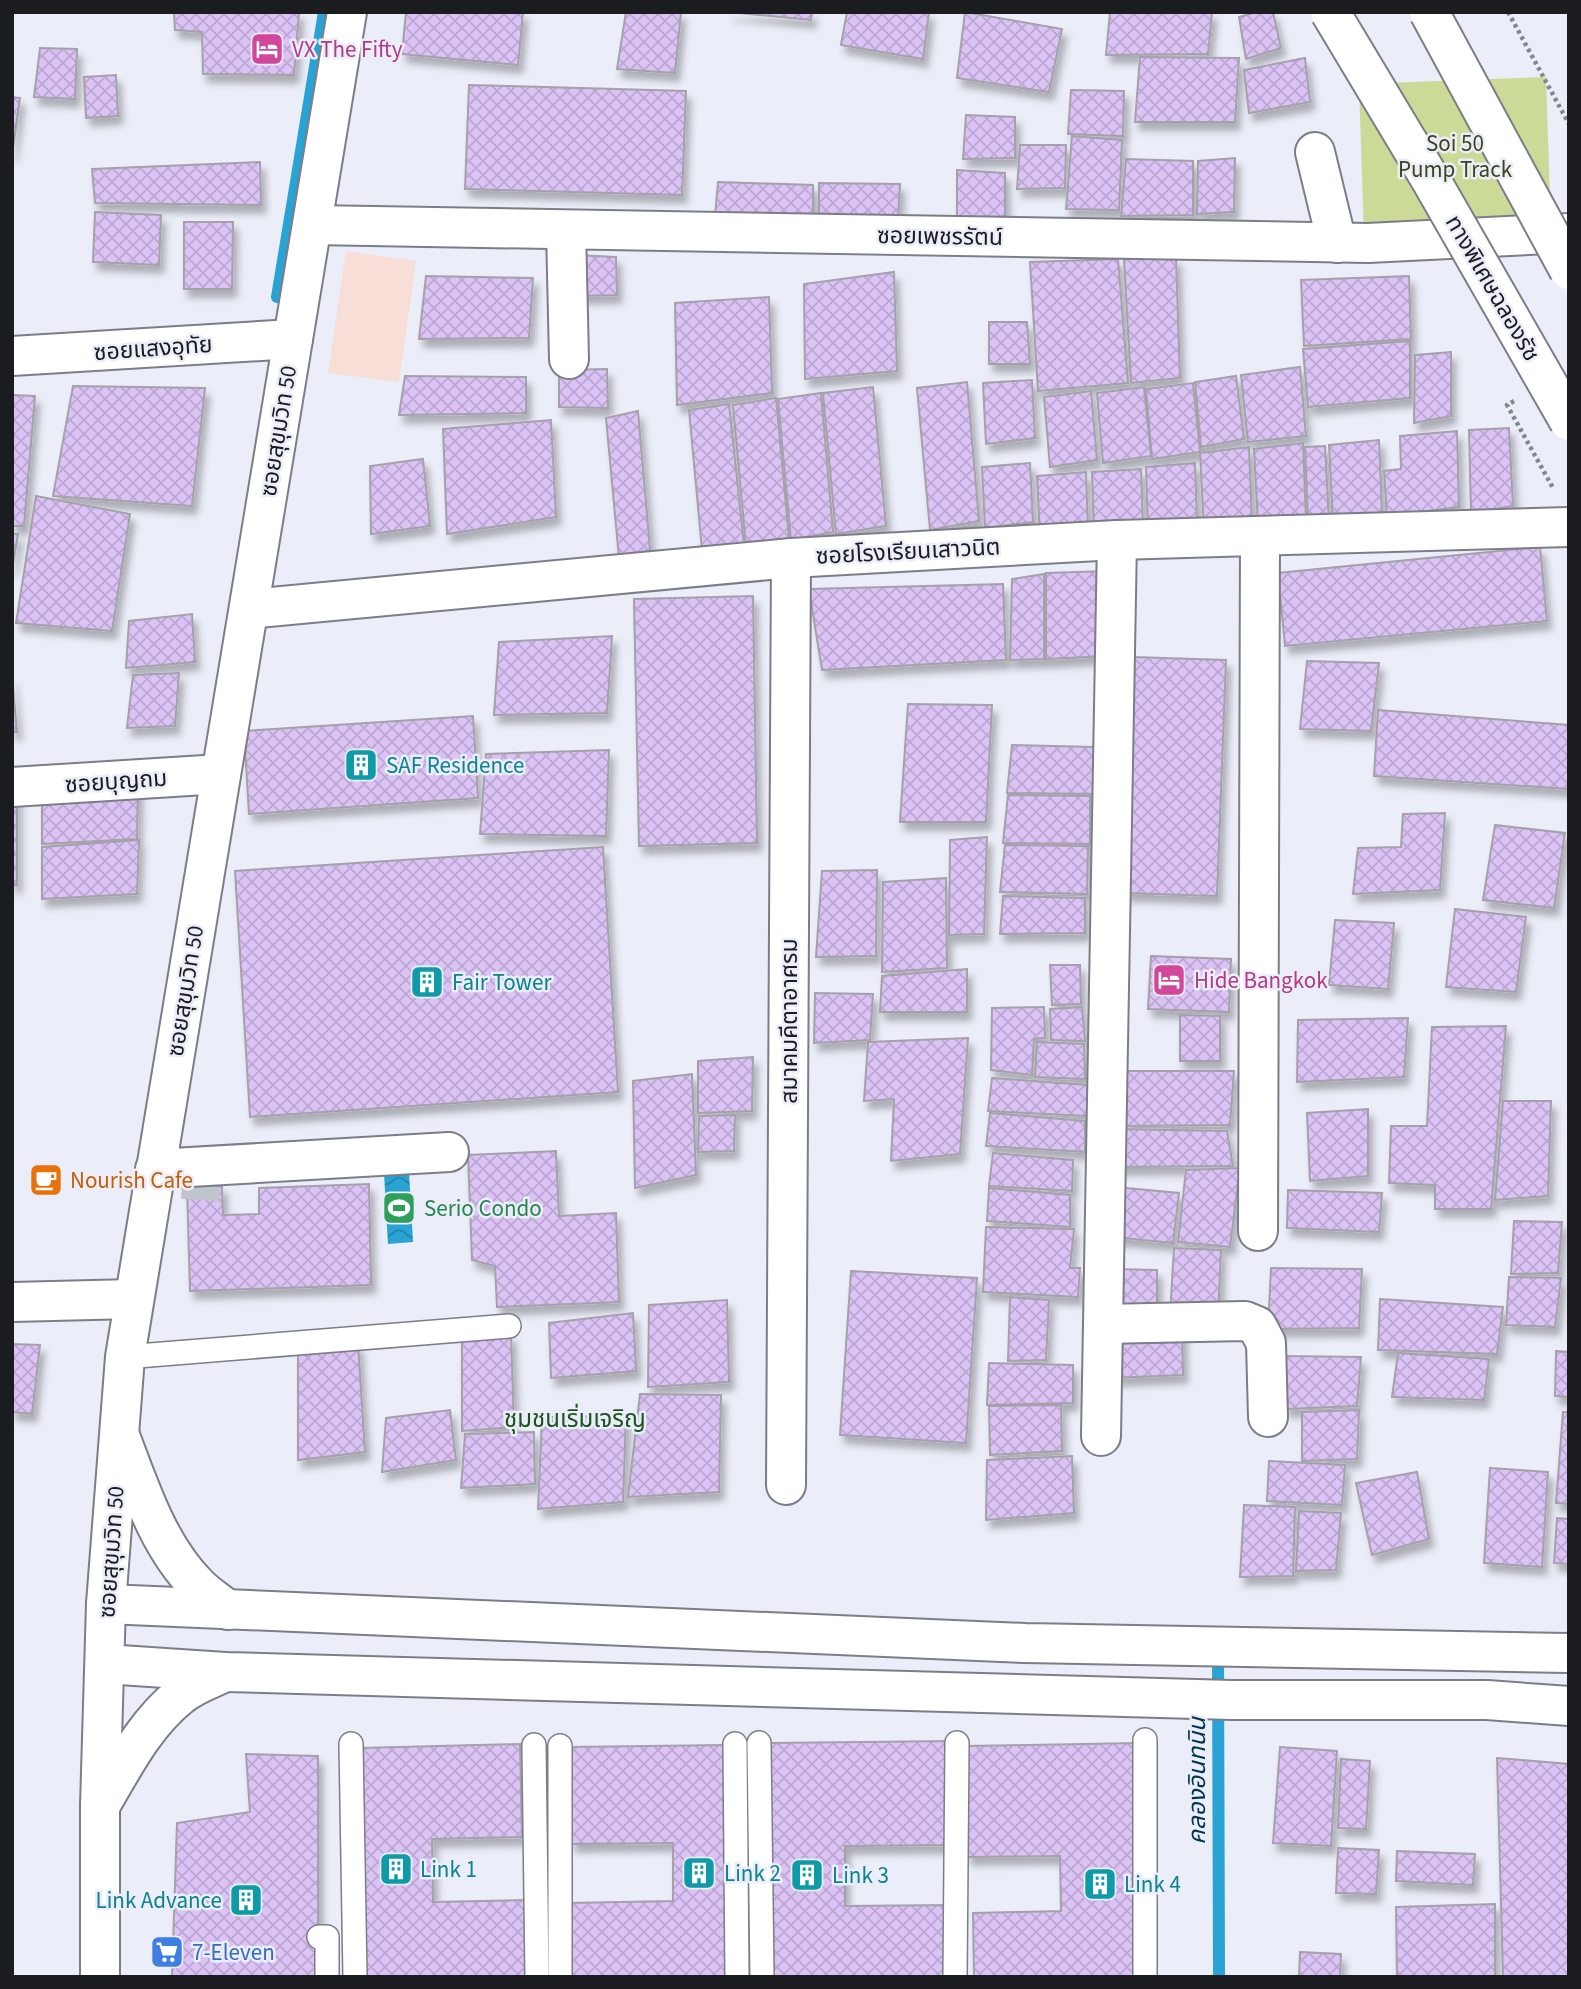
<svg xmlns="http://www.w3.org/2000/svg" width="1581" height="1989" font-family="'Source Sans 3','Noto Sans Thai',sans-serif">
<style>
.commercial{fill:#f7ded6}
.green{fill:#ccda98}
.water{fill:url(#water-waves)}
.lines{fill:none;stroke-linecap:round;stroke-linejoin:round}
.stream{stroke:#28a3d3;stroke-width:12}
.building{fill:url(#building-cross-hatch);stroke:#a5a1aa;stroke-width:2;filter:url(#shadow)}
.minor-tunnel{stroke:#c1c3cd;stroke-width:38;stroke-dasharray:38 19;stroke-linecap:butt}
.service-casing{stroke:#7c7e87;stroke-width:26}
.minor-casing{stroke:#7c7e87;stroke-width:42}
.tertiary-casing{stroke:#7c7e87;stroke-width:42}
.motorway-casing{stroke:#7c7e87;stroke-width:42}
.path{stroke:#84868d;stroke-width:4.5;stroke-dasharray:3.5 3.5;stroke-linecap:butt}
.service{stroke:#fff;stroke-width:23}
.minor{stroke:#fff;stroke-width:38}
.tertiary{stroke:#fff;stroke-width:38}
.motorway{stroke:#fff;stroke-width:38}
.motorway-bridge-casing{stroke:#7c7e87;stroke-width:42;stroke-linecap:butt}
.motorway-bridge{stroke:#fff;stroke-width:38}
.labels{text-anchor:middle;stroke-width:5;stroke-linejoin:round;paint-order:stroke}
.hotel-label{font-size:23px;fill:#b23c85;stroke:#ebedf8;text-anchor:start}
.park-label{font-size:23px;fill:#3c441c;stroke:#ebedf8}
.street-label{font-size:23px;fill:#1b1c1f;stroke:#ebedf8}
.culture-label{font-size:23px;fill:#0d838f;stroke:#ebedf8;text-anchor:start}
.food-label{font-size:23px;fill:#c56008;stroke:#ebedf8;text-anchor:start}
.leisure-label{font-size:23px;fill:#27864d;stroke:#ebedf8;text-anchor:start}
.shop-label{font-size:23px;fill:#366cbe;stroke:#ebedf8;text-anchor:start}
.neighbourhood-label{font-size:24px;fill:#1c5320;stroke:#ebedf8}
.water-label{font-size:24px;font-style:italic;fill:#02374b;stroke:#ebedf8}
</style>
<defs>
<pattern id="water-waves" width="16" height="10" patternUnits="userSpaceOnUse" patternTransform="scale(1.75)"><rect width="16" height="10" fill="#28a3d3"/><path d="M0 5q4-4 8 0t8 0" fill="none" stroke="#2284ab"/></pattern>
<pattern id="building-cross-hatch" width="8" height="8" patternUnits="userSpaceOnUse" patternTransform="scale(1.75)"><rect width="8" height="8" fill="#dbc3f6"/><path d="M0 0l8 8M0 8l8-8" fill="none" stroke="#bba7d2"/></pattern>
<filter id="shadow"><feDropShadow dx="4.5" dy="8" stdDeviation="3.5" flood-color="#0004"/></filter>
</defs>
<rect width="100%" height="100%" fill="#ebedf8"/>
<polygon class="commercial" points="346,251 416,261 399,382 328,373"/>
<polygon class="green" points="1546,77 1551,229 1364,236 1359,84"/>
<polygon class="water" points="409,1172 413,1242 388,1244 384,1173"/>
<g class="lines">
<g class="stream">
<polyline points="277,297 324,12"/>
<polyline points="1218,1649 1219,1977"/>
</g>
</g>
<g class="building">
<polygon points="174,12 299,12 294,75 203,74 202,32 175,30"/>
<polygon points="406,12 523,12 518,65 402,54"/>
<polygon points="626,12 681,12 675,73 617,69"/>
<polygon points="729,12 812,12 811,20"/>
<polygon points="847,12 929,12 923,59 841,45"/>
<polygon points="965,12 1062,29 1049,92 957,78"/>
<polygon points="1110,12 1212,12 1208,54 1106,55"/>
<polygon points="1257,12 1273,12 1281,48 1246,59 1239,17"/>
<polygon points="40,48 77,49 75,99 34,97"/>
<polygon points="1140,57 1239,58 1235,122 1135,122"/>
<polygon points="1305,58 1310,102 1249,113 1244,70"/>
<polygon points="116,75 118,116 86,118 84,77"/>
<polygon points="469,85 686,91 682,195 465,189"/>
<polygon points="1071,90 1124,91 1123,136 1068,134"/>
<polygon points="12,97 20,98 12,155"/>
<polygon points="966,115 1015,117 1015,158 963,159"/>
<polygon points="1072,136 1122,140 1119,210 1066,209"/>
<polygon points="1020,145 1066,145 1065,188 1017,189"/>
<polygon points="1235,158 1234,212 1197,214 1198,161"/>
<polygon points="1126,159 1193,161 1193,215 1121,216"/>
<polygon points="260,162 261,205 95,203 92,169"/>
<polygon points="957,170 1005,173 1005,231 957,231"/>
<polygon points="718,182 813,185 813,219 715,217"/>
<polygon points="819,183 900,184 898,221 819,220"/>
<polygon points="95,212 161,215 159,265 93,262"/>
<polygon points="184,222 233,222 232,289 184,289"/>
<polygon points="576,255 616,257 617,295 575,296"/>
<polygon points="1176,258 1180,378 1131,383 1124,259"/>
<polygon points="1118,259 1128,383 1038,391 1030,262"/>
<polygon points="894,272 897,371 805,379 804,284"/>
<polygon points="426,276 533,278 529,338 419,339"/>
<polygon points="1409,276 1411,339 1304,346 1301,280"/>
<polygon points="769,297 772,393 677,405 675,303"/>
<polygon points="989,322 1027,322 1030,364 989,364"/>
<polygon points="1410,341 1410,398 1308,407 1303,349"/>
<polygon points="1451,352 1451,416 1414,423 1415,355"/>
<polygon points="1300,367 1306,436 1248,442 1241,375"/>
<polygon points="607,369 608,408 559,407 559,370"/>
<polygon points="405,376 526,377 526,413 399,415"/>
<polygon points="1236,376 1244,439 1201,447 1195,382"/>
<polygon points="1032,380 1035,438 986,444 983,383"/>
<polygon points="967,382 979,521 930,530 917,388"/>
<polygon points="1193,383 1200,452 1152,459 1146,389"/>
<polygon points="73,386 205,388 192,506 53,496"/>
<polygon points="873,387 886,526 836,534 823,393"/>
<polygon points="1144,387 1151,456 1103,463 1097,393"/>
<polygon points="1091,391 1097,460 1050,467 1044,397"/>
<polygon points="821,393 833,532 791,540 778,399"/>
<polygon points="12,395 35,396 24,526 12,526"/>
<polygon points="776,398 789,538 746,546 733,405"/>
<polygon points="729,404 744,545 702,550 689,410"/>
<polygon points="638,411 650,550 619,558 606,418"/>
<polygon points="551,420 556,517 447,534 443,429"/>
<polygon points="1509,428 1513,506 1471,513 1469,430"/>
<polygon points="1457,431 1459,507 1387,516 1384,471 1401,469 1400,436"/>
<polygon points="1379,440 1382,515 1333,521 1329,445"/>
<polygon points="1303,443 1306,519 1258,525 1254,449"/>
<polygon points="1325,446 1329,521 1308,521 1305,447"/>
<polygon points="1249,447 1252,523 1204,529 1200,453"/>
<polygon points="423,459 430,526 371,534 370,466"/>
<polygon points="1030,463 1033,522 985,528 982,467"/>
<polygon points="1195,463 1197,522 1148,528 1146,467"/>
<polygon points="1141,469 1143,527 1094,533 1092,472"/>
<polygon points="1086,472 1088,531 1040,536 1037,476"/>
<polygon points="36,496 130,514 112,631 16,623"/>
<polygon points="12,534 18,534 12,570"/>
<polygon points="1540,547 1547,621 1285,646 1278,573"/>
<polygon points="1107,571 1107,656 1046,659 1046,573"/>
<polygon points="1044,574 1044,659 1010,660 1012,579"/>
<polygon points="1003,584 1006,660 822,670 809,589"/>
<polygon points="753,596 757,843 639,846 634,599"/>
<polygon points="192,614 195,662 126,668 129,621"/>
<polygon points="612,636 607,713 494,715 499,642"/>
<polygon points="1133,657 1226,660 1217,896 1123,893"/>
<polygon points="1307,661 1379,663 1371,731 1300,729"/>
<polygon points="179,673 175,726 127,728 133,675"/>
<polygon points="12,676 17,732 12,732"/>
<polygon points="908,704 992,705 986,822 900,822"/>
<polygon points="1378,710 1569,725 1569,789 1374,776"/>
<polygon points="473,716 478,798 249,814 244,731"/>
<polygon points="1012,745 1094,747 1095,794 1007,793"/>
<polygon points="609,750 606,836 480,834 486,754"/>
<polygon points="138,785 137,839 42,844 42,791"/>
<polygon points="1008,795 1090,796 1090,844 1003,843"/>
<rect x="12" y="796" width="5" height="89"/>
<polygon points="1445,813 1440,890 1353,894 1358,848 1401,847 1403,814"/>
<polygon points="1495,825 1565,833 1554,908 1483,900"/>
<polygon points="987,837 984,934 949,935 950,840"/>
<polygon points="139,840 137,894 42,899 42,847"/>
<polygon points="1005,845 1088,846 1087,894 1000,892"/>
<polygon points="603,847 618,1092 250,1117 235,871"/>
<polygon points="877,870 876,956 816,957 822,871"/>
<polygon points="946,878 947,968 882,972 883,882"/>
<polygon points="1003,896 1085,898 1085,933 1000,934"/>
<polygon points="1455,909 1526,917 1516,992 1446,987"/>
<polygon points="1335,920 1394,923 1388,989 1329,985"/>
<polygon points="1151,956 1231,959 1229,1012 1148,1009"/>
<polygon points="1050,965 1080,965 1081,1004 1052,1005"/>
<polygon points="967,969 967,1012 880,1012 882,976"/>
<polygon points="815,993 873,994 870,1040 814,1043"/>
<polygon points="1044,1007 1045,1038 1034,1039 1032,1075 991,1070 992,1008"/>
<polygon points="1082,1007 1085,1041 1051,1040 1050,1009"/>
<polygon points="1180,1015 1220,1016 1220,1061 1180,1061"/>
<polygon points="1408,1018 1404,1077 1297,1082 1298,1020"/>
<polygon points="1506,1026 1491,1209 1435,1209 1435,1185 1389,1183 1391,1126 1427,1126 1432,1027"/>
<polygon points="968,1038 960,1154 891,1161 894,1099 864,1101 868,1042"/>
<polygon points="1037,1042 1084,1044 1085,1079 1035,1077"/>
<polygon points="753,1057 752,1111 698,1113 698,1061"/>
<polygon points="1124,1071 1234,1071 1230,1125 1125,1126"/>
<polygon points="692,1074 696,1175 635,1188 633,1081"/>
<polygon points="992,1078 1088,1085 1087,1116 988,1111"/>
<polygon points="1503,1101 1551,1101 1548,1196 1495,1200"/>
<polygon points="1368,1109 1368,1176 1310,1181 1307,1113"/>
<polygon points="990,1113 1085,1121 1085,1152 986,1146"/>
<polygon points="735,1115 734,1151 698,1152 699,1116"/>
<polygon points="1116,1129 1227,1131 1233,1166 1114,1167"/>
<polygon points="556,1151 559,1216 616,1213 619,1302 497,1307 495,1266 472,1260 468,1155"/>
<polygon points="993,1153 1073,1160 1072,1191 989,1186"/>
<polygon points="1240,1168 1230,1247 1178,1242 1186,1170"/>
<polygon points="369,1184 371,1285 190,1291 187,1187 222,1186 223,1215 259,1214 259,1188"/>
<polygon points="1115,1187 1179,1193 1173,1243 1113,1237"/>
<polygon points="989,1188 1070,1195 1070,1227 987,1221"/>
<polygon points="1288,1190 1382,1193 1379,1232 1287,1228"/>
<polygon points="1514,1221 1562,1222 1558,1273 1511,1274"/>
<polygon points="986,1227 1074,1229 1070,1268 1080,1268 1078,1297 983,1292"/>
<polygon points="1174,1248 1221,1250 1218,1316 1170,1315"/>
<polygon points="1271,1268 1362,1269 1359,1328 1268,1329"/>
<polygon points="1113,1269 1157,1270 1157,1318 1112,1319"/>
<polygon points="851,1271 977,1278 966,1443 840,1435"/>
<polygon points="1509,1277 1561,1278 1555,1327 1506,1325"/>
<polygon points="1010,1297 1049,1300 1046,1360 1008,1361"/>
<polygon points="1380,1299 1503,1307 1497,1354 1378,1350"/>
<polygon points="727,1300 729,1382 648,1387 649,1305"/>
<polygon points="633,1313 636,1371 551,1378 549,1323"/>
<polygon points="1182,1328 1183,1375 1111,1378 1110,1330"/>
<polygon points="511,1334 514,1427 462,1431 462,1336"/>
<polygon points="12,1344 40,1345 32,1414 12,1412"/>
<polygon points="358,1344 365,1452 298,1460 298,1349"/>
<polygon points="1556,1351 1569,1352 1569,1397 1555,1396"/>
<polygon points="1398,1353 1489,1359 1484,1400 1392,1397"/>
<polygon points="1285,1356 1361,1357 1357,1406 1285,1409"/>
<polygon points="989,1363 1073,1365 1073,1403 987,1405"/>
<polygon points="640,1394 721,1395 719,1492 628,1497"/>
<polygon points="1061,1405 1062,1451 990,1455 989,1406"/>
<polygon points="450,1410 456,1460 382,1472 386,1418"/>
<polygon points="1359,1410 1357,1459 1302,1461 1302,1412"/>
<polygon points="1563,1412 1569,1412 1569,1504 1556,1503"/>
<polygon points="626,1416 623,1502 538,1509 542,1417"/>
<polygon points="534,1432 535,1484 461,1488 465,1434"/>
<polygon points="1072,1456 1074,1513 986,1520 987,1460"/>
<polygon points="1269,1461 1345,1465 1342,1505 1267,1501"/>
<polygon points="1490,1468 1548,1472 1542,1567 1484,1563"/>
<polygon points="1417,1472 1429,1539 1372,1555 1356,1483"/>
<polygon points="1244,1505 1295,1507 1293,1576 1240,1577"/>
<polygon points="1299,1511 1341,1513 1336,1570 1296,1571"/>
<polygon points="1557,1518 1569,1519 1569,1564 1554,1563"/>
<polygon points="953,1741 953,1845 845,1846 845,1906 950,1905 950,1977 770,1977 770,1743"/>
<polygon points="1139,1743 1141,1977 974,1977 973,1913 1061,1911 1060,1856 967,1857 966,1746"/>
<polygon points="520,1744 522,1837 432,1839 433,1902 526,1900 527,1977 363,1977 359,1748"/>
<polygon points="724,1745 726,1977 569,1977 568,1903 673,1901 673,1843 571,1844 570,1747"/>
<polygon points="1280,1747 1337,1751 1331,1846 1273,1843"/>
<polygon points="246,1754 318,1756 318,1977 172,1977 177,1823 250,1812"/>
<polygon points="1497,1758 1569,1764 1569,1977 1503,1977"/>
<polygon points="1341,1759 1370,1761 1366,1829 1338,1828"/>
<polygon points="1338,1848 1379,1850 1376,1894 1336,1893"/>
<polygon points="1397,1851 1475,1854 1473,1885 1396,1881"/>
<polygon points="1495,1904 1495,1977 1397,1977 1396,1907"/>
<polygon points="1300,1952 1341,1954 1340,1977 1299,1977"/>
</g>
<g class="lines">
<polyline class="minor-tunnel" points="200,1200 201,1186"/>
<defs>
<g id="service">
<polyline points="125,1357 509,1326"/>
<polyline points="1145,1740 1145,1977"/>
<polyline points="759,1743 762,1977"/>
<polyline points="351,1744 355,1977"/>
<polyline points="735,1744 737,1977"/>
<polyline points="534,1745 537,1977"/>
<polyline points="319,1937 327,1937 327,1977"/>
<polyline points="560,1977 560,1746"/>
<polyline points="955,1977 957,1743"/>
</g>
<g id="minor">
<polyline points="1315,152 1337,243"/>
<polyline points="312,225 1368,243 1569,233"/>
<polyline points="566,230 569,359"/>
<polyline points="12,356 293,339"/>
<polyline points="249,609 791,558 1117,540 1569,527"/>
<polyline points="12,787 221,774"/>
<polyline points="155,1169 449,1152"/>
<polyline points="1258,1231 1260,536"/>
<polyline points="12,1302 133,1299"/>
<polyline points="1103,1324 1245,1321 1257,1326 1266,1343 1268,1417"/>
<polyline points="1101,1436 1117,540"/>
<polyline points="786,1485 791,558"/>
</g>
<polyline id="tertiary" points="100,1977 100,1806 106,1604 125,1357 347,12"/>
<g id="motorway">
<path d="M120,1436c20,52 38,110 78,150 9,9 20,16 30,24"/>
<polyline points="106,1604 1025,1643 1569,1653"/>
<polyline points="105,1664 225,1672 1232,1700 1487,1700 1569,1706"/>
<path d="M100,1806c23,-39 45,-83 81,-111 12,-10 30,-16 44,-23"/>
</g>
</defs>
<use href="#service" class="service-casing"/>
<use href="#minor" class="minor-casing"/>
<use href="#tertiary" class="tertiary-casing"/>
<use href="#motorway" class="motorway-casing"/>
<g class="path">
<polyline points="1508,12 1569,124"/>
<polyline points="1514,401 1507,405 1553,488"/>
</g>
<use href="#service" class="service"/>
<use href="#minor" class="minor"/>
<use href="#tertiary" class="tertiary"/>
<use href="#motorway" class="motorway"/>
<defs>
<g id="motorway-bridge">
<polyline points="1330,12 1432,182 1569,421"/>
<polyline points="1429,12 1569,270"/>
</g>
</defs>
<use href="#motorway-bridge" class="motorway-bridge-casing"/>
<use href="#motorway-bridge" class="motorway-bridge"/>
</g>
<defs>
<symbol id="hotel-square" viewBox="-11 -11 22 22"><rect x="-9" y="-9" width="18" height="18" rx="4" fill="#d1479c" stroke="#ebedf8"/><path d="M-6-4.5h1.5V1H6V5H4.5V3h-9V5H-6ZM-4 0a1.8 1.8 0 1 1 3.6 0ZM.5 0V-2.5h3Q6-2.5 6 0Z" fill="#fff"/></symbol>
<symbol id="building-square" viewBox="-11 -11 22 22"><rect x="-9" y="-9" width="18" height="18" rx="4" fill="#0f9aa8" stroke="#ebedf8"/><path d="M-4-6H4V6H1V3H-1V6H-4ZM-2.5-4.3h1.7v1.8h-1.7ZM.8-4.3h1.7v1.8H.8ZM-2.5-1h1.7V.8h-1.7ZM.8-1h1.7V.8H.8Z" fill="#fff"/></symbol>
<symbol id="cafe-square" viewBox="-11 -11 22 22"><rect x="-9" y="-9" width="18" height="18" rx="4" fill="#e8710a" stroke="#ebedf8"/><path d="M-5.5-4.5H6V0H3Q3 3.5 0 3.5H-2.5Q-5.5 3.5-5.5 0ZM3-3.2v2h1.7v-2ZM-6 4.5H4V6H-6Z" fill="#fff"/></symbol>
<symbol id="stadium-square" viewBox="-11 -11 22 22"><rect x="-9" y="-9" width="18" height="18" rx="4" fill="#2e9e5b" stroke="#ebedf8"/><path d="M0-5a6.5 5 0 1 0 0 10a6.5 5 0 1 0 0-10ZM-3.5-1.8h7v3.6h-7Z" fill="#fff"/></symbol>
<symbol id="supermarket-square" viewBox="-11 -11 22 22"><rect x="-9" y="-9" width="18" height="18" rx="4" fill="#3f7fe0" stroke="#ebedf8"/><path d="M-6-5.5h2.5l.6 2H6L4.5 2H-2.5L-4.4-4H-6ZM-1.5 3.2a1.3 1.3 0 1 0 .1 0ZM3 3.2a1.3 1.3 0 1 0 .1 0Z" fill="#fff"/></symbol>
</defs>
<g fill-rule="evenodd">
<use href="#hotel-square" x="248" y="30" width="38" height="38"/>
<use href="#building-square" x="342" y="746" width="38" height="38"/>
<use href="#hotel-square" x="1150" y="961" width="38" height="38"/>
<use href="#building-square" x="408" y="963" width="38" height="38"/>
<use href="#cafe-square" x="27" y="1161" width="38" height="38"/>
<use href="#stadium-square" x="380" y="1189" width="38" height="38"/>
<use href="#building-square" x="377" y="1850" width="38" height="38"/>
<use href="#building-square" x="680" y="1854" width="38" height="38"/>
<use href="#building-square" x="788" y="1856" width="38" height="38"/>
<use href="#building-square" x="1081" y="1865" width="38" height="38"/>
<use href="#building-square" x="227" y="1881" width="38" height="38"/>
<use href="#supermarket-square" x="148" y="1933" width="38" height="38"/>
</g>
<g class="labels">
<g class="hotel-label">
<text x="292" y="57">VX The Fifty</text>
<text x="1194" y="988">Hide Bangkok</text>
</g>
<g class="park-label">
<text x="1455" y="151">Soi 50<tspan x="1455" dy="26">Pump Track</tspan></text>
</g>
<g class="street-label">
<text transform="translate(940 236) rotate(1)" y="8">ซอยเพชรรัตน์</text>
<text transform="translate(1493 288) rotate(60)" y="8">ทางพิเศษฉลองรัช</text>
<text transform="translate(153 348) rotate(-4)" y="8">ซอยแสงอุทัย</text>
<text transform="translate(278 431) rotate(-81)" y="8">ซอยสุขุมวิท 50</text>
<text transform="translate(908 551) rotate(-3)" y="8">ซอยโรงเรียนเสาวนิต</text>
<text transform="translate(116 781) rotate(-4)" y="8">ซอยบุญถม</text>
<text transform="translate(185 991) rotate(-81)" y="8">ซอยสุขุมวิท 50</text>
<text transform="translate(789 1021) rotate(-90)" y="8">สมาคมคีตาอาศรม</text>
<text transform="translate(111 1552) rotate(-86)" y="8">ซอยสุขุมวิท 50</text>
</g>
<g class="culture-label">
<text x="386" y="773">SAF Residence</text>
<text x="452" y="990">Fair Tower</text>
<text x="420" y="1877">Link 1</text>
<text x="724" y="1881">Link 2</text>
<text x="832" y="1883">Link 3</text>
<text x="1124" y="1892">Link 4</text>
<text x="222" y="1908" text-anchor="end">Link Advance</text>
</g>
<g class="food-label">
<text x="70" y="1188">Nourish Cafe</text>
</g>
<g class="leisure-label">
<text x="424" y="1216">Serio Condo</text>
</g>
<g class="shop-label">
<text x="192" y="1960">7-Eleven</text>
</g>
<g class="neighbourhood-label">
<text x="575" y="1427">ชุมชนเริ่มเจริญ</text>
</g>
<g class="water-label">
<text transform="translate(1197 1781) rotate(-90)" y="8">คลองอินทนิน</text>
</g>
</g>
<rect width="1581" height="1989" fill="none" stroke="#1b1c1f" stroke-width="28"/>
</svg>
